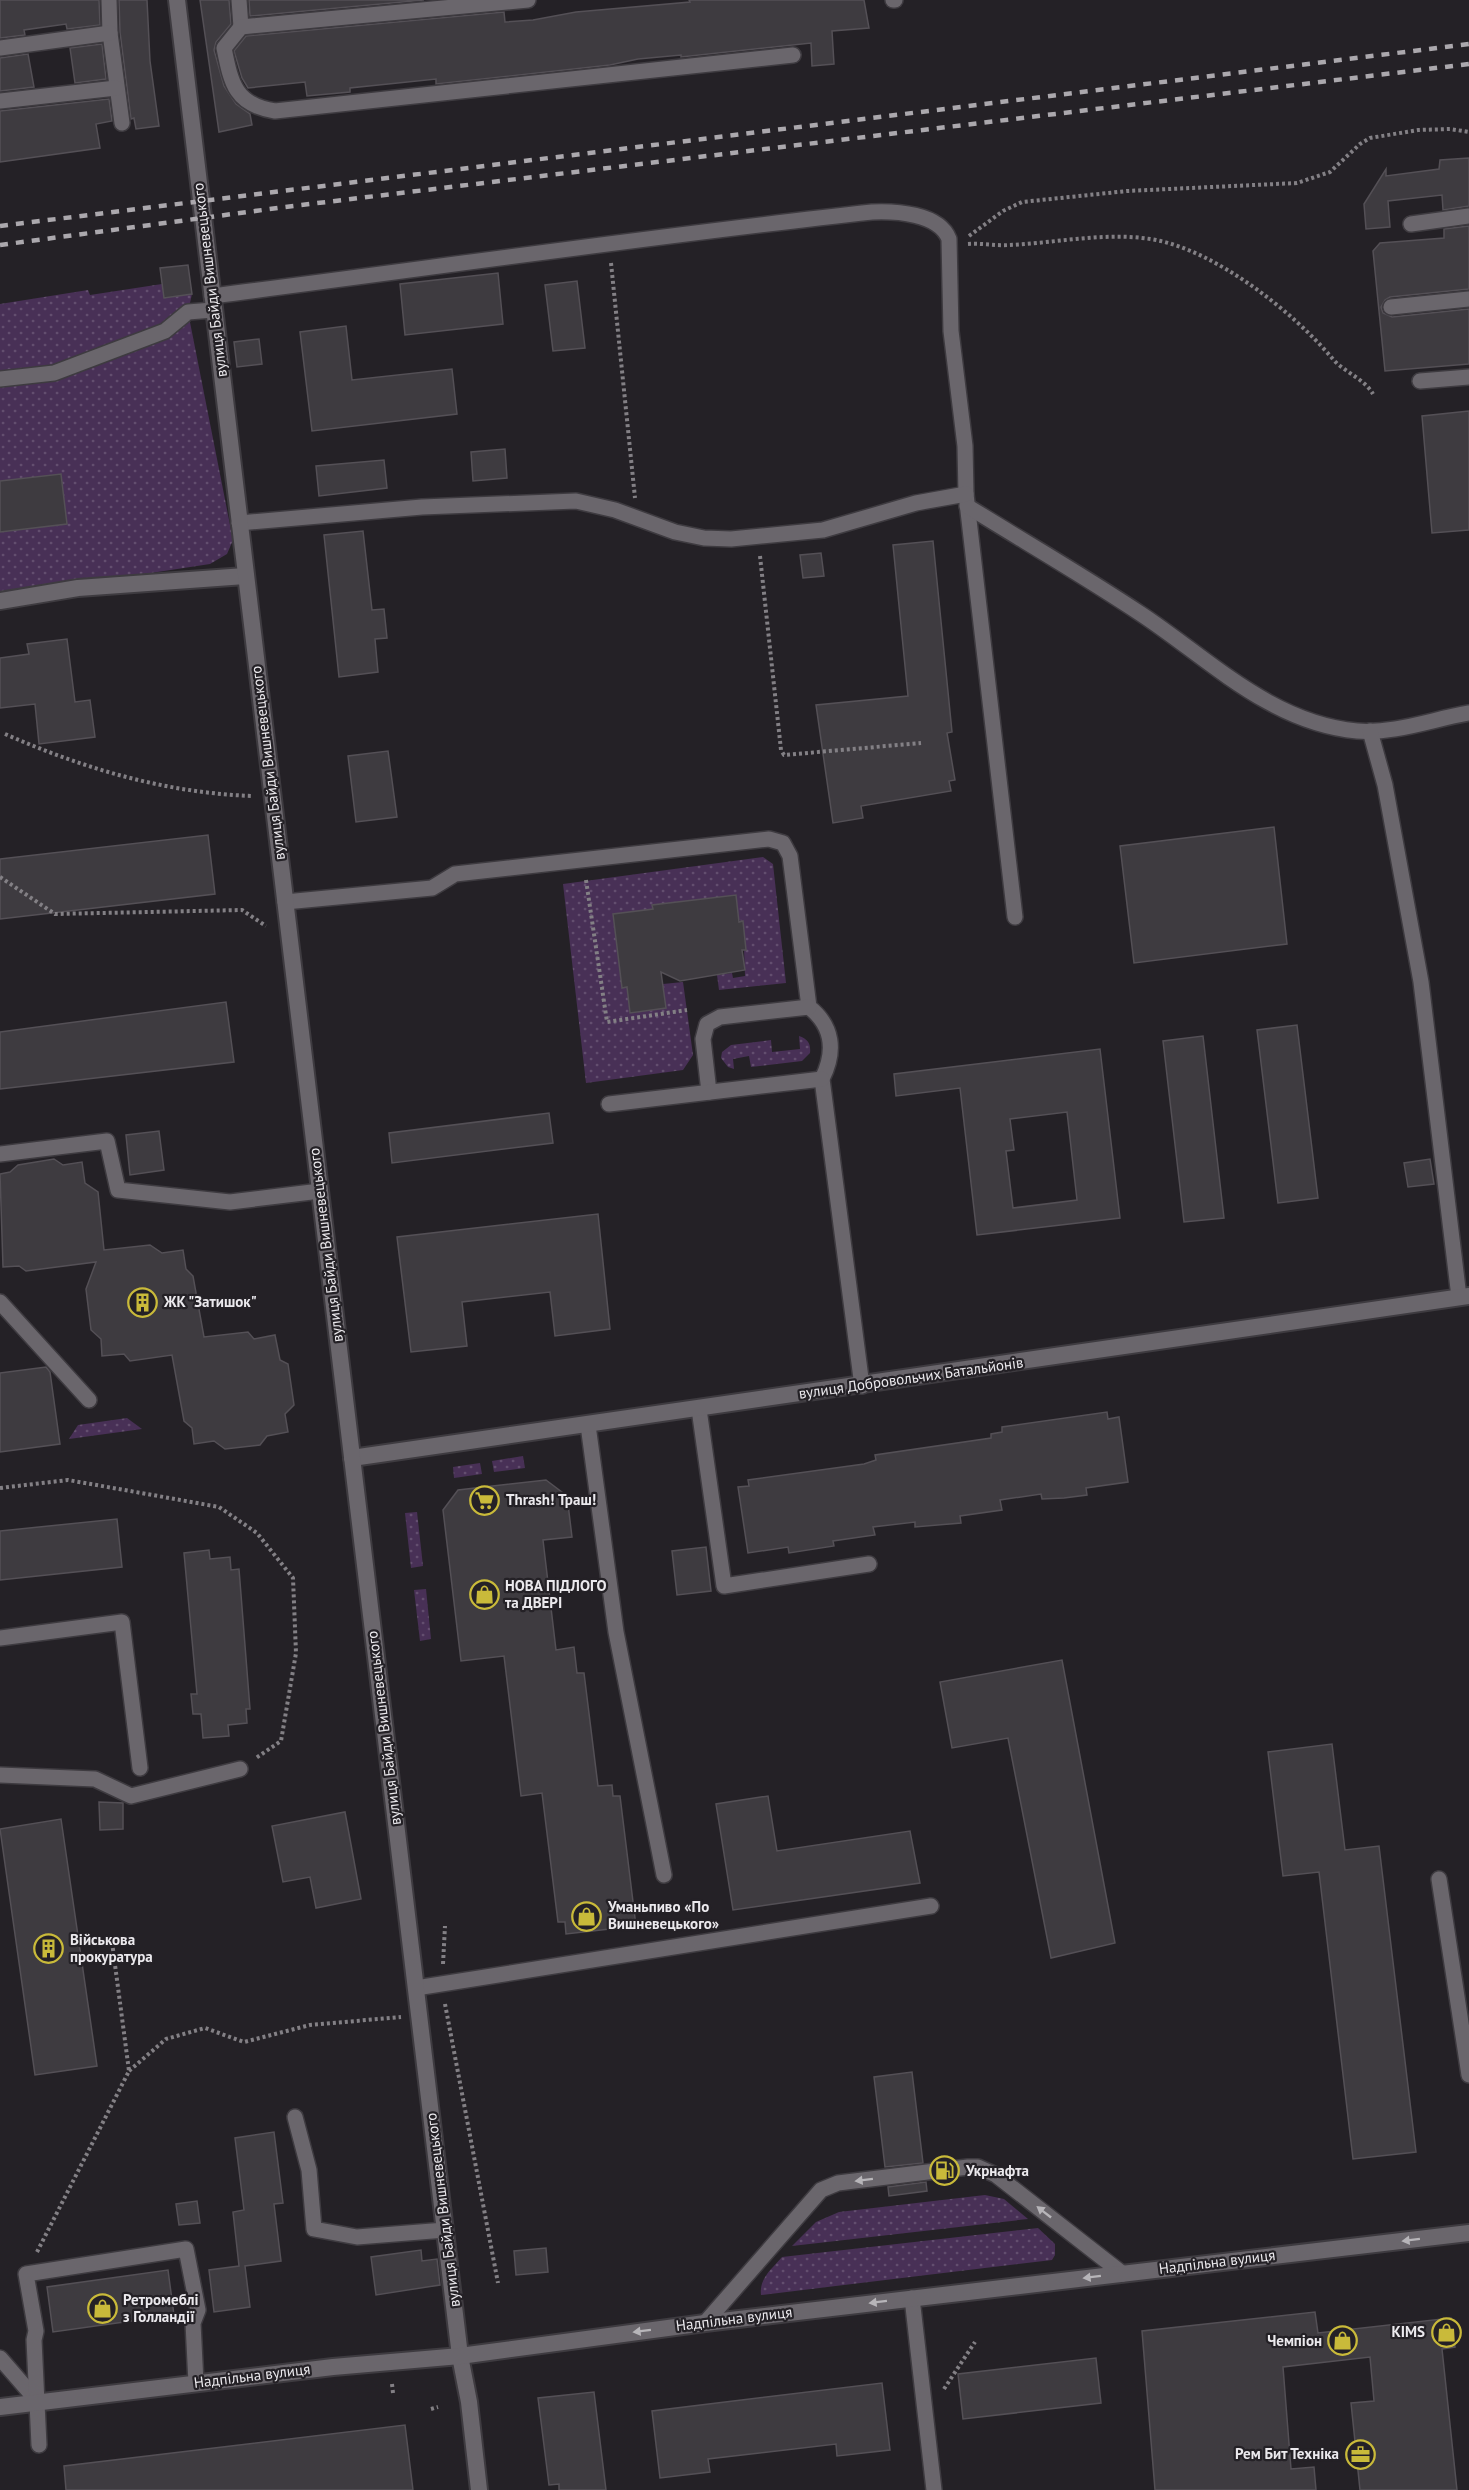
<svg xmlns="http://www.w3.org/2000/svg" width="1469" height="2490" font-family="'PT Sans',sans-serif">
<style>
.grass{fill:url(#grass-dots)}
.building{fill:#3e3b40;stroke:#545056;stroke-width:1.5;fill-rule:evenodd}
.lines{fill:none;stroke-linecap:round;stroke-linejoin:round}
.service-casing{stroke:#3e3b40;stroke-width:18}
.minor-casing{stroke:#3e3b40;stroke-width:20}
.tertiary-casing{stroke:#3e3b40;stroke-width:20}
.secondary-casing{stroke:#3e3b40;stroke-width:20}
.path{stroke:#838085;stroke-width:4;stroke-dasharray:3 3;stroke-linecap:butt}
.service{stroke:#6a666c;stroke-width:15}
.minor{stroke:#6a666c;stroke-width:16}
.tertiary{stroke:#6a666c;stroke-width:16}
.secondary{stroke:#6a666c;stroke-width:16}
.rail{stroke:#aba8ad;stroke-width:4.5;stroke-dasharray:8 8;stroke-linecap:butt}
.oneway{fill:#b7b5b9}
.labels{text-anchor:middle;stroke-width:4.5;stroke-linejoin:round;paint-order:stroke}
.street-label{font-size:15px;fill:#ebe9ed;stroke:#242126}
.poi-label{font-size:15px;font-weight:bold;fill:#ebe9ed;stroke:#242126;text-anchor:start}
</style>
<defs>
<pattern id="grass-dots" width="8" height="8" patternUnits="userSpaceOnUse" patternTransform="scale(1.5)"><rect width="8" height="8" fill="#483056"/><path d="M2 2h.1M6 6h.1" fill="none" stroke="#634e6f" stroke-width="1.8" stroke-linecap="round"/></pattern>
</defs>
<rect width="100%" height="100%" fill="#242126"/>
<g class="grass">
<polygon points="188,265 192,294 188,312 233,540 227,554 210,564 0,596 0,304 88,290 90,295 162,284 161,268"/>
<polygon points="763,857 773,864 786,983 719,990 717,975 732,973 733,978 745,976 743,921 653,906 653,909 614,914 623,988 627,987 630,1013 665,1008 663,984 683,982 693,1055 683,1070 586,1083 563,884"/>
<path d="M799,1036c9,3 12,8 11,17l-8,8 -51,6 -2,-11 -16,3 1,10 -6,-2 -7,-9 1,-6 9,-7 40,-5 1,12 28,-3z"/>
<polygon points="127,1418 142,1429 69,1439 78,1425"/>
<polygon points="523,1456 525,1468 494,1472 492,1461"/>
<polygon points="480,1463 482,1474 454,1478 453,1467"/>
<polygon points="417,1512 423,1566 411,1568 405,1513"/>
<polygon points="426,1589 431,1639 420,1641 414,1590"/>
<polygon points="985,2195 1004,2199 1028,2219 792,2246 816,2222 839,2212"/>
<path d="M1038,2228l17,16v11l-3,5 -291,35c-2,-17 11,-26 21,-38z"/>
</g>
<g class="building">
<polygon points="0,0 99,0 100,25 67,29 66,24 24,30 25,35 0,38"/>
<polygon points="119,0 147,0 150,61 159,126 136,129 134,118 131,119 120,32"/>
<polygon points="200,0 229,0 231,24 216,42 214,50 224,86 236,104 250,114 252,125 219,132"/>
<polygon points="249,0 424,0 250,16"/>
<polygon points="689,0 864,0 869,28 832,31 834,64 812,66 811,43 681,57 681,55 638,59 610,65 436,84 436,79 350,88 350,92 307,96 305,82 248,88 242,78 234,51 246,36 504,12 505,22 533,20 576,12 690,2"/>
<polygon points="102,44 106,79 75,83 70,48"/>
<polygon points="28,54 34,87 0,91 0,58"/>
<polygon points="109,99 112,121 96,124 100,148 0,162 0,111"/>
<polygon points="1469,158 1469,206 1443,210 1442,195 1388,201 1390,227 1366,229 1364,204 1386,169 1386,176 1439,169 1440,160"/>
<polygon points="1469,226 1469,289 1390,297 1385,300 1381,307 1383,313 1392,317 1469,309 1469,364 1385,371 1373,251 1380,243 1444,238 1444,229"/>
<polygon points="188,265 192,294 164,298 160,268"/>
<polygon points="498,273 503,324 405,335 400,284"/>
<polygon points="577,281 585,348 553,351 545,285"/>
<polygon points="346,326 352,380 452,369 457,414 312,431 300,332"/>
<polygon points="259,339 262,364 237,367 234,342"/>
<polygon points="1469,411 1469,530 1432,533 1422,416"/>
<polygon points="505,449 507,478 473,481 471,452"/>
<polygon points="384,460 387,488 319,496 316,466"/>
<polygon points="61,474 67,524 0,532 0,481"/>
<polygon points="363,531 372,610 384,609 387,638 375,639 378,672 339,677 324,535"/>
<polygon points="933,541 952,732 947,733 955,780 949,781 951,791 861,806 863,818 833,823 816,705 908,696 893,545"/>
<polygon points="821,553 824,576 803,578 800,555"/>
<polygon points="67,639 75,702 90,700 95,737 39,744 35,704 0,708 0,658 29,654 27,644"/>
<polygon points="388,751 397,817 356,822 348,756"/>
<polygon points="1274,827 1287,944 1134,963 1120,846"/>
<polygon points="208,835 215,894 0,919 0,859"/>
<polygon points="736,895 739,922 743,921 746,950 742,950 745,970 680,981 661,972 666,1008 630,1013 627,987 622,988 613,914 653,909 652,905"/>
<polygon points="226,1002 234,1062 0,1089 0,1032"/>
<polygon points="1297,1025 1318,1198 1278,1203 1257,1030"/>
<polygon points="1203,1036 1224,1218 1184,1222 1163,1041"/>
<path d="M1100,1049l20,169 -143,17 -17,-147 -64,8 -2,-22zM1067,1112l10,88 -64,8 -7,-57 8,-1 -4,-31z"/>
<polygon points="549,1113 553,1143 392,1163 389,1133"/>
<polygon points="159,1131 164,1170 130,1175 126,1135"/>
<polygon points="54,1159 63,1165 82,1162 85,1183 98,1192 104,1250 150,1245 162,1253 183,1250 186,1269 193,1276 204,1337 248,1332 254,1339 275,1335 280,1360 288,1364 294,1405 285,1414 288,1432 267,1436 260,1445 225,1449 214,1441 194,1444 192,1428 184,1421 172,1355 130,1361 124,1354 102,1356 101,1339 91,1330 86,1289 96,1262 26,1271 19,1266 3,1267 0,1174 10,1172 18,1165"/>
<polygon points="1430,1159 1434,1184 1408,1187 1404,1163"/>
<polygon points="598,1214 610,1329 555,1336 550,1292 462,1302 467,1346 411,1352 397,1237"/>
<polygon points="46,1367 50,1372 60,1444 0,1452 0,1373"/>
<polygon points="1107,1412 1108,1419 1119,1417 1128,1482 1086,1488 1087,1495 1064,1498 1042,1499 1041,1494 1000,1500 1002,1510 960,1516 961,1523 915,1527 915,1522 873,1527 875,1535 833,1541 834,1546 789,1553 788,1547 748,1553 738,1487 749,1486 748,1480 864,1464 876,1460 875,1455 991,1438 991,1434 1002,1432 1002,1427"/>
<polygon points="546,1480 567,1496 572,1537 543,1540 556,1650 574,1647 577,1673 584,1673 598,1786 612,1785 613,1796 620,1796 636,1926 566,1934 565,1922 558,1922 542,1793 521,1796 504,1656 461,1661 443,1510 458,1490"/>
<polygon points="117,1519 122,1567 0,1580 0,1531"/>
<polygon points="706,1547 711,1591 677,1595 672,1551"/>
<polygon points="209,1550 210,1559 230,1557 231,1570 239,1569 250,1709 246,1709 247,1723 228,1725 229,1736 203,1738 201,1714 193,1714 191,1694 197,1694 184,1553"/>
<polygon points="1062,1660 1115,1943 1051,1958 1008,1738 952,1748 940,1682"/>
<polygon points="1332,1744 1345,1850 1379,1846 1416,2152 1353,2159 1319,1872 1283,1876 1268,1752"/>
<polygon points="768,1796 777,1851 910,1831 920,1883 733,1910 716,1804"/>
<polygon points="99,1802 123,1803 123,1829 100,1830"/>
<polygon points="345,1812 361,1899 316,1908 310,1877 283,1882 272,1826"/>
<polygon points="61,1819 97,2066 35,2075 0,1829"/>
<polygon points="912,2072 923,2163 885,2167 874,2077"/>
<polygon points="274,2132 283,2203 274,2204 281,2261 245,2266 250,2307 214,2312 209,2270 239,2266 233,2212 244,2210 235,2138"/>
<polygon points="926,2182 927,2191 889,2196 888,2187"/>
<polygon points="197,2201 200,2223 179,2225 176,2204"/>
<polygon points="546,2248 548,2272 516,2275 514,2251"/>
<polygon points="421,2250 422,2261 437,2259 440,2285 376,2295 371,2257"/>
<polygon points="168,2270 174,2315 53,2332 47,2287"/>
<polygon points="1315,2312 1318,2333 1451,2318 1455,2347 1442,2349 1457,2490 1360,2490 1351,2403 1374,2401 1370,2357 1283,2367 1291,2469 1314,2467 1316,2490 1155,2490 1142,2331"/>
<polygon points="1096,2358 1101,2403 963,2419 958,2374"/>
<polygon points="882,2383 890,2450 837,2456 836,2444 708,2459 710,2472 660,2478 652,2411"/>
<polygon points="594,2392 606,2490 559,2490 559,2484 549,2485 538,2398"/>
<polygon points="405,2425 413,2490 66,2490 64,2466"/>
</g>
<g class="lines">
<defs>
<g id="service">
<polyline points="109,0 110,33 122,123"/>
<polyline points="239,0 241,27"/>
<path d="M528,0l-287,27 -17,21c7,35 11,57 51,63l518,-56"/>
<polyline points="893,0 895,0"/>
<polyline points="0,48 110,33"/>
<polyline points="0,101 116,88"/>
<polyline points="1411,224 1469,216"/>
<path d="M212,296c220,-28 439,-60 660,-84 23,-1 67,1 77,27l2,92 14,115 1,48 49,423"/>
<polyline points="1391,307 1469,299"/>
<polyline points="0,379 54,373 165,331 188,312 213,310"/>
<polyline points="1420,381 1469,377"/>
<path d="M967,506c58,36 117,70 174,108 68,45 130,109 216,117 38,3 76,-12 112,-18"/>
<polyline points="239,523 422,507 576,501 615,510 675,532 704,538 731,539 823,530 916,503 966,494"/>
<polyline points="1370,731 1385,785 1421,982 1459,1297"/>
<path d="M285,902l147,-14 23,-14 314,-35 14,4 7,13 19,151c24,19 27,44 13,72l40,307"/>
<polyline points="709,1092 703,1039 707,1024 720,1017 809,1007"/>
<polyline points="609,1104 822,1079"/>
<polyline points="0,1154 107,1141 118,1190 230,1202 320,1191"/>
<polyline points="0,1302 89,1400"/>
<polyline points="699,1409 724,1586 869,1564"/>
<polyline points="588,1425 616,1632 664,1875"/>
<polyline points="0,1638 122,1622 140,1768"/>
<polyline points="0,1775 95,1779 131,1796 240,1769"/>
<polyline points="1439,1879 1469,2075"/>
<polyline points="416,1988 931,1906"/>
<polyline points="295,2117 309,2170 314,2229 357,2237 445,2230"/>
<polyline points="912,2298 934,2490"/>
<polyline points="705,2323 821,2190 838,2183 968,2167 978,2167 996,2175 1123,2274"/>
<polyline points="0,2358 39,2403"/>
<polyline points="39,2445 34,2340 36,2331 26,2274 186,2249 198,2310 193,2323 196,2383"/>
</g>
<g id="minor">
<polyline points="0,601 78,588 245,576"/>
<polyline points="352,1458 1469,1296"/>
</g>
<polyline id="tertiary" points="177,0 460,2356"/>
<g id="secondary">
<polyline points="460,2356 469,2402 479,2490"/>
<polyline points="0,2407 333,2367 460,2356 705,2323 1469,2233"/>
</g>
</defs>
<use href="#service" class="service-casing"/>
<use href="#minor" class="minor-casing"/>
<use href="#tertiary" class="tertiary-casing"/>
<use href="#secondary" class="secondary-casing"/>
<g class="path">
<polyline points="969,236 1003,211 1022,202 1127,191 1297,183 1330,172 1360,144 1370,138 1418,130 1450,129 1469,132"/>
<path d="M968,244c14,-1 28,2 41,1 48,-2 99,-14 147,-5 61,12 136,71 176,118 11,14 32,20 41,36"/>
<polyline points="611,263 635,498"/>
<polyline points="760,556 781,750 784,755 921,743"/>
<path d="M5,734c80,35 161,59 248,62"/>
<polyline points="0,877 55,914 242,910 266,926"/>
<polyline points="586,880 607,1022 687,1010"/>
<polyline points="0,1488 68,1480 147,1494 219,1507 257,1533 293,1578 296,1653 281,1741 256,1758"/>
<polyline points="443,1964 445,1926"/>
<polyline points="445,2004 498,2283"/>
<polyline points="129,2071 166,2039 205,2028 244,2042 310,2025 401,2017"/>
<polyline points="37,2252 129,2071 112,1942"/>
<polyline points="392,2384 393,2393"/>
<polyline points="944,2389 975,2342"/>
<polyline points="431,2409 438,2407"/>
</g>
<use href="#service" class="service"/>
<use href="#minor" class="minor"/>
<use href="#tertiary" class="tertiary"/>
<use href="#secondary" class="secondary"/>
<g class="rail">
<polyline points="0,226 1469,44"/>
<polyline points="0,245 285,207 1469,64"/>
</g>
</g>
<defs><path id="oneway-solid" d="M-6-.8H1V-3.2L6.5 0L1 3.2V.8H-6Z" transform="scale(1.5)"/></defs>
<g class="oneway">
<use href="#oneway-solid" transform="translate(864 2180) rotate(173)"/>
<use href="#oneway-solid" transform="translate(1044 2212) rotate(-142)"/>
<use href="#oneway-solid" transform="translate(1411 2240) rotate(173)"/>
<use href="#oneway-solid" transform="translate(1092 2277) rotate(173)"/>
<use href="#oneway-solid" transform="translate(878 2302) rotate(173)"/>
<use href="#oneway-solid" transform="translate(642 2331) rotate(173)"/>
</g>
<defs>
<symbol id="building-ring" viewBox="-11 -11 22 22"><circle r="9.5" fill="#242126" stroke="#c9ba3a" stroke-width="1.5"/><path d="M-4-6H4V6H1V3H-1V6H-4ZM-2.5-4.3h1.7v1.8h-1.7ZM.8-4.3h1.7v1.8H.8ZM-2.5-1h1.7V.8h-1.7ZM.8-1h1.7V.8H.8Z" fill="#c9ba3a"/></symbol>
<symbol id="supermarket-ring" viewBox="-11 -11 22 22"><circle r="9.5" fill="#242126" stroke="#c9ba3a" stroke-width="1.5"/><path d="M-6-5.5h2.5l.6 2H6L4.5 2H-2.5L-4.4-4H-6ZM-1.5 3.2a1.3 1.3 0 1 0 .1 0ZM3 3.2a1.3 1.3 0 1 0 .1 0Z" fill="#c9ba3a"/></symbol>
<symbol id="shop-ring" viewBox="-11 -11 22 22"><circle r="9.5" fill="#242126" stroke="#c9ba3a" stroke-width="1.5"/><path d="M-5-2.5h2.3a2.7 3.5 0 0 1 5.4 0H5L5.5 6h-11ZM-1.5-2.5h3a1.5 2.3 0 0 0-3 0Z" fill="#c9ba3a"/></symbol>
<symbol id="fuel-ring" viewBox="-11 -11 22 22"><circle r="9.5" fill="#242126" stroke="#c9ba3a" stroke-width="1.5"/><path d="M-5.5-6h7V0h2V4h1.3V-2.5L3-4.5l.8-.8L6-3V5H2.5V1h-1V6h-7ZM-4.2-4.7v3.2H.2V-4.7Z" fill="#c9ba3a"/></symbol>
<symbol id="office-ring" viewBox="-11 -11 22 22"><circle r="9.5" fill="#242126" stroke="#c9ba3a" stroke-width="1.5"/><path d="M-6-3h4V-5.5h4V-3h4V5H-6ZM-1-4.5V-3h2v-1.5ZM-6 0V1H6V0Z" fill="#c9ba3a"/></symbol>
</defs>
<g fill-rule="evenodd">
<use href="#building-ring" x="126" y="1286" width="33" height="33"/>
<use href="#supermarket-ring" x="468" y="1484" width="33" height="33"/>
<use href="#shop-ring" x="468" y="1578" width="33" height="33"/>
<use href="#shop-ring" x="570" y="1900" width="33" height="33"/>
<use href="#building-ring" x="32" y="1932" width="33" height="33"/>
<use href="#fuel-ring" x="928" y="2154" width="33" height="33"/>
<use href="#shop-ring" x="86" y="2292" width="33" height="33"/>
<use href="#shop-ring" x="1430" y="2316" width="33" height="33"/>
<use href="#shop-ring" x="1326" y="2324" width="33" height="33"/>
<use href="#office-ring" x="1344" y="2438" width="33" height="33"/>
</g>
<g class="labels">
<g class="street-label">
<text transform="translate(210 280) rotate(-97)" y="5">вулиця Байди Вишневецького</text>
<text transform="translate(268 763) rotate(-97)" y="5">вулиця Байди Вишневецького</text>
<text transform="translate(326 1245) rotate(-97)" y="5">вулиця Байди Вишневецького</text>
<text transform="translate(911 1378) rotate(-8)" y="5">вулиця Добровольчих Батальйонів</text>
<text transform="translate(384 1728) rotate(-97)" y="5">вулиця Байди Вишневецького</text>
<text transform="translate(443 2210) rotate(-97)" y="5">вулиця Байди Вишневецького</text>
<text transform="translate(1217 2262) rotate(-7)" y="5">Надпільна вулиця</text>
<text transform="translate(734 2319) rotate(-7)" y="5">Надпільна вулиця</text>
<text transform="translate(252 2376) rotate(-7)" y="5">Надпільна вулиця</text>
</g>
<g class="poi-label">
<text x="164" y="1307">ЖК "Затишок"</text>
<text x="506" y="1505">Thrash! Траш!</text>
<text x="505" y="1591">НОВА ПІДЛОГО<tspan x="505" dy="17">та ДВЕРІ</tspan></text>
<text x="608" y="1912">Уманьпиво «По<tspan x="608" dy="17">Вишневецького»</tspan></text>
<text x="70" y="1945">Військова<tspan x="70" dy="17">прокуратура</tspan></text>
<text x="966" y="2176">Укрнафта</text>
<text x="123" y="2305">Ретромеблі<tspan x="123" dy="17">з Голландії</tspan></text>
<text x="1425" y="2337" text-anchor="end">KIMS</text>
<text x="1322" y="2346" text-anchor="end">Чемпіон</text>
<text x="1339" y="2459" text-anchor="end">Рем Бит Техніка</text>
</g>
</g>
</svg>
